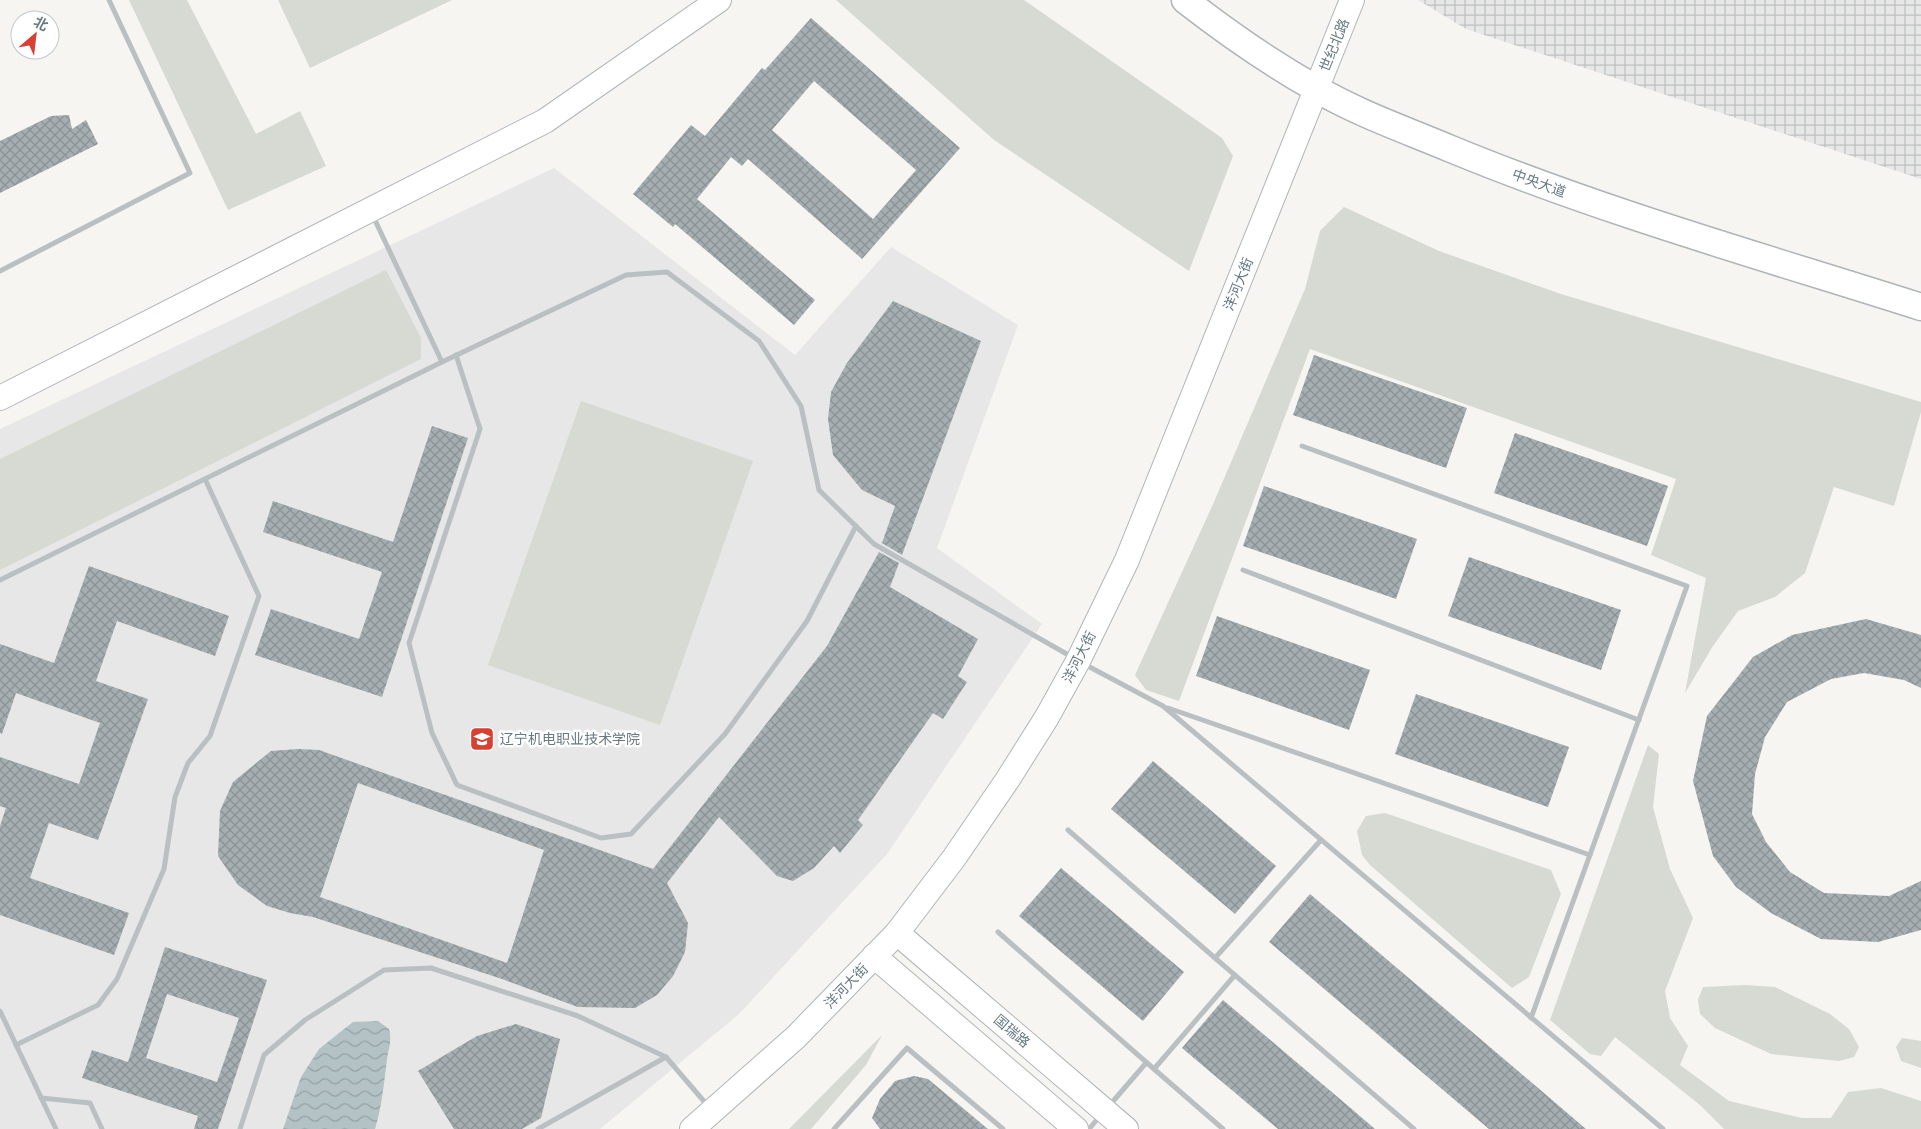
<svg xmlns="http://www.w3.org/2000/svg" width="1921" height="1129" font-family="Manrope,'Noto Sans SC',sans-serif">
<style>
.built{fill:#e6e7e6}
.industrial{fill:url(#industrial-grid)}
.grass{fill:#d6dad2}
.water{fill:url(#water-waves)}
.building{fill:url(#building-cross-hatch);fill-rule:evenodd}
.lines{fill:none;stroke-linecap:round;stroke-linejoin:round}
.secondary-casing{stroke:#afb6b9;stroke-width:26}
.primary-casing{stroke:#aeb4b7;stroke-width:29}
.street{stroke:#bac0c2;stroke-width:5}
.secondary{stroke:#fff;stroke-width:24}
.primary{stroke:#fff;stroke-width:26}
.labels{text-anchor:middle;stroke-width:5;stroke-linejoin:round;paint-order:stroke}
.street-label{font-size:14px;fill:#677981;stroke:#fff}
.poi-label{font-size:14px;fill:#677981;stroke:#fff;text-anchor:start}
</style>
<defs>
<pattern id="industrial-grid" width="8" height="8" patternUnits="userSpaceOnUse" patternTransform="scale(1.25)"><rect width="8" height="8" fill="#e6e7e6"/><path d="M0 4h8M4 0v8" fill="none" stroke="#bec0c0"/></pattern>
<pattern id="water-waves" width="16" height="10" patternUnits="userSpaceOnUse" patternTransform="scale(1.25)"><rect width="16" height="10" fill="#b3c2c4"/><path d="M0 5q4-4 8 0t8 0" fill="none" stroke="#95a2a5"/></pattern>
<pattern id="building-cross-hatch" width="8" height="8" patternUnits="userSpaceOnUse" patternTransform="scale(1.25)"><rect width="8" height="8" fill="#a5aeb1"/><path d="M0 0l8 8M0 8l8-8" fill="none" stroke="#8a9295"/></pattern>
</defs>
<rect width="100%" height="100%" fill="#f6f5f2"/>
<polygon class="built" points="554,168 795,355 891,247 1018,325 937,548 1042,624 887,854 739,1014 600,1129 0,1129 0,429"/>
<polygon class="industrial" points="1418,0 1921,0 1921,179 1466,29"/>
<g class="grass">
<polygon points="129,0 187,0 256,134 300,111 326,166 228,210"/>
<polygon points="278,0 452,0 310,68"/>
<polygon points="836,0 1024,0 1222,138 1233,156 1189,271 994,140"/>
<polygon points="1344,207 1439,251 1561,294 1921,402 1921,412 1894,506 1834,487 1805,573 1775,597 1738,611 1713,646 1685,693 1706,578 1651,555 1676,479 1310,349 1179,701 1146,690 1135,675 1214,502 1305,289 1320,231"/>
<polygon points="386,270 421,338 421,359 0,570 0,459"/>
<polygon points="581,401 753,461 660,725 488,665"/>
<polygon points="1648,745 1659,754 1653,807 1670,869 1693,918 1665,991 1670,1018 1688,1046 1680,1065 1729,1101 1802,1118 1831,1118 1848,1092 1881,1088 1921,1101 1921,1129 1724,1129 1700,1105 1615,1037 1601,1056 1590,1054 1550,1020"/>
<polygon points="1385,813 1551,870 1561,894 1529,977 1512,988 1370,865 1362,855 1357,831 1366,816"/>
<polygon points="1745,985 1775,987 1830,1014 1849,1029 1859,1047 1854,1057 1839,1061 1771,1054 1715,1028 1700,1014 1698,1000 1703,987"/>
<polygon points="882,1035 866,1065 811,1129 789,1129"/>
<polygon points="1902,1038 1921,1041 1921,1068 1901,1061 1896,1047"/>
</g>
<path class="water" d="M378,1021l11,8c3,12 0,18 -2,30 -3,24 -5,47 -12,70h-92l18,-52 18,-28 34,-27z"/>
<g class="building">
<path d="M811,18l149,130 -98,111 -114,-100 -6,7 -11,-9 -34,42 118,101 -21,25 -119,-101 -2,3 -40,-33 58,-69 14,11 57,-68 3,2zM814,81l102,89 -43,49 -101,-89z"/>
<polygon points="69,115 72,129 86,120 98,144 0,193 0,141 51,116"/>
<polygon points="893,301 981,341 902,555 882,543 895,506 862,490 833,455 828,419 831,392 847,363"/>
<polygon points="1314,355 1467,408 1446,468 1293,415"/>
<polygon points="432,426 468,438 382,697 255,655 271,609 359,639 382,572 263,532 273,501 393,542"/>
<polygon points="1515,433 1668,486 1647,546 1494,493"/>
<polygon points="1264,486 1417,539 1396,599 1243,546"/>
<path d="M879,552l20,11 -9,24 88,52 -20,37 9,6 -24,37 -10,-6 -75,107 5,5 -23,28 -6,-7 -20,22 -21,13 -16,-5 -58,-59 -52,66 21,40 -3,29 -12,24 -16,19 -22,13 -57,-1 -76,-28 -189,-62 -23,-4 -23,-7 -29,-21 -20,-29 2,-45 13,-29 38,-31 27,-2 21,1 334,119 174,-223zM358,783l186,67 -37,113 -187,-66z"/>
<polygon points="1469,557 1621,610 1601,670 1448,616"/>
<polygon points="89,566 229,616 215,656 117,621 96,681 148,699 98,840 49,823 30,878 129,913 114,955 0,915 0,826 6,808 0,806 0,757 79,784 100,723 16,693 2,734 0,733 0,644 54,663"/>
<polygon points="1217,616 1370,670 1349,730 1196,676"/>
<polygon points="1866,619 1921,635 1921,688 1904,680 1864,673 1831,679 1787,702 1765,737 1755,774 1752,814 1766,842 1790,872 1824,893 1889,896 1921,881 1921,930 1878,942 1821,939 1771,913 1736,887 1713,856 1693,781 1707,716 1753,657 1792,635"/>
<polygon points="1416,694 1569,747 1548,807 1395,754"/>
<polygon points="1153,761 1276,866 1235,914 1111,809"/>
<polygon points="1061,868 1184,972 1143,1021 1019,916"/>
<polygon points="1310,894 1565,1111 1586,1129 1489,1129 1403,1056 1269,942"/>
<path d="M165,947l102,33 -49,149h-24l4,-13 -116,-38 10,-28 36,12zM167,994l72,24 -22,64 -71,-24z"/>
<polygon points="1223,1000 1347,1105 1375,1129 1278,1129 1182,1048"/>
<polygon points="516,1024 560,1039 541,1118 522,1129 454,1129 418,1071 477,1036"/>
<polygon points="914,1076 928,1079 988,1129 880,1129 872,1118 880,1099 895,1081"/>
</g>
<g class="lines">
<defs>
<g id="secondary">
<polyline points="0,398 545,121 719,0"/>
<polyline points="897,933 1126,1129"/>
<polyline points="874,956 1076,1129"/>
<polyline points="692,1129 796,1037 897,933 954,858 1008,779 1047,717 1078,661 1127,560 1352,0"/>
</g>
<path id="primary" d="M1185,0c41,32 84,62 130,88 42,25 91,42 136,61 153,63 313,108 470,158"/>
</defs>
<use href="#secondary" class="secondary-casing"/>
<use href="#primary" class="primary-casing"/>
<g class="street">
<polyline points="0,271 190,173 109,0"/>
<polyline points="456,355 480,429 409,643 432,733 457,785 601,838 631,834 725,734 807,621 856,526"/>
<polyline points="442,362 626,275 667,272 759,341 801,406 819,490 874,544 1072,657"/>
<polyline points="1302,446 1687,586 1531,1018"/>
<polyline points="1243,570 1639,720"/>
<polyline points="0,580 442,362 373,216"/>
<polyline points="1084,664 1163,706 1663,1129"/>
<polyline points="1168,708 1590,855"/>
<polyline points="1068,830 1215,958 1321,840"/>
<polyline points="998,932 1154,1069 1235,975"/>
<polyline points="1215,958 1414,1129"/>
<polyline points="0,1011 56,1129"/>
<polyline points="16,1045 98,1005 117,979 164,869 175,797 188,763 210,736 259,596 205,479"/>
<polyline points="1154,1069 1223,1129"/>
<polyline points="41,1098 90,1103 102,1129"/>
<polyline points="1109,1106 1146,1063"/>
<polyline points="240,1129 264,1055 305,1020 384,970 431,968 578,1016 666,1057"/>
<polyline points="538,1129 666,1057 708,1106"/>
<polyline points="834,1129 907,1048 1003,1129"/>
<polyline points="1089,1129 1100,1116"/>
</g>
<use href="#secondary" class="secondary"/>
<use href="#primary" class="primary"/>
</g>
<defs>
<symbol id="university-square" viewBox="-11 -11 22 22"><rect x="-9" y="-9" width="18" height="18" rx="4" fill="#d64132" stroke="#fff"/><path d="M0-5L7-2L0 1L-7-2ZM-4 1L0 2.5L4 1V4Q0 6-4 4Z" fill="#fff"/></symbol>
</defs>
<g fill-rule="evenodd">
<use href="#university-square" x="468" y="725" width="28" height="28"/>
</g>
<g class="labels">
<g class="street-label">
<text transform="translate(1334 45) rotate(-68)" y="5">世纪北路</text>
<text transform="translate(1539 183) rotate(20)" y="5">中央大道</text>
<text transform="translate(1238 284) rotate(-68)" y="5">洋河大街</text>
<text transform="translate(1079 657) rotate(-63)" y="5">洋河大街</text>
<text transform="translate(846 986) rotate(-46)" y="5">洋河大街</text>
<text transform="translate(1012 1031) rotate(41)" y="5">国瑞路</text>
</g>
<g class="poi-label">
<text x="500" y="744">辽宁机电职业技术学院</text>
</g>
</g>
<g transform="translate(35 35) rotate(28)"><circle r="24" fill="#ffffff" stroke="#c2c9cd"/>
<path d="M0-4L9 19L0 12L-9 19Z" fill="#d64132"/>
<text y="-8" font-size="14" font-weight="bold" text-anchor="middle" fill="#677981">北</text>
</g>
</svg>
